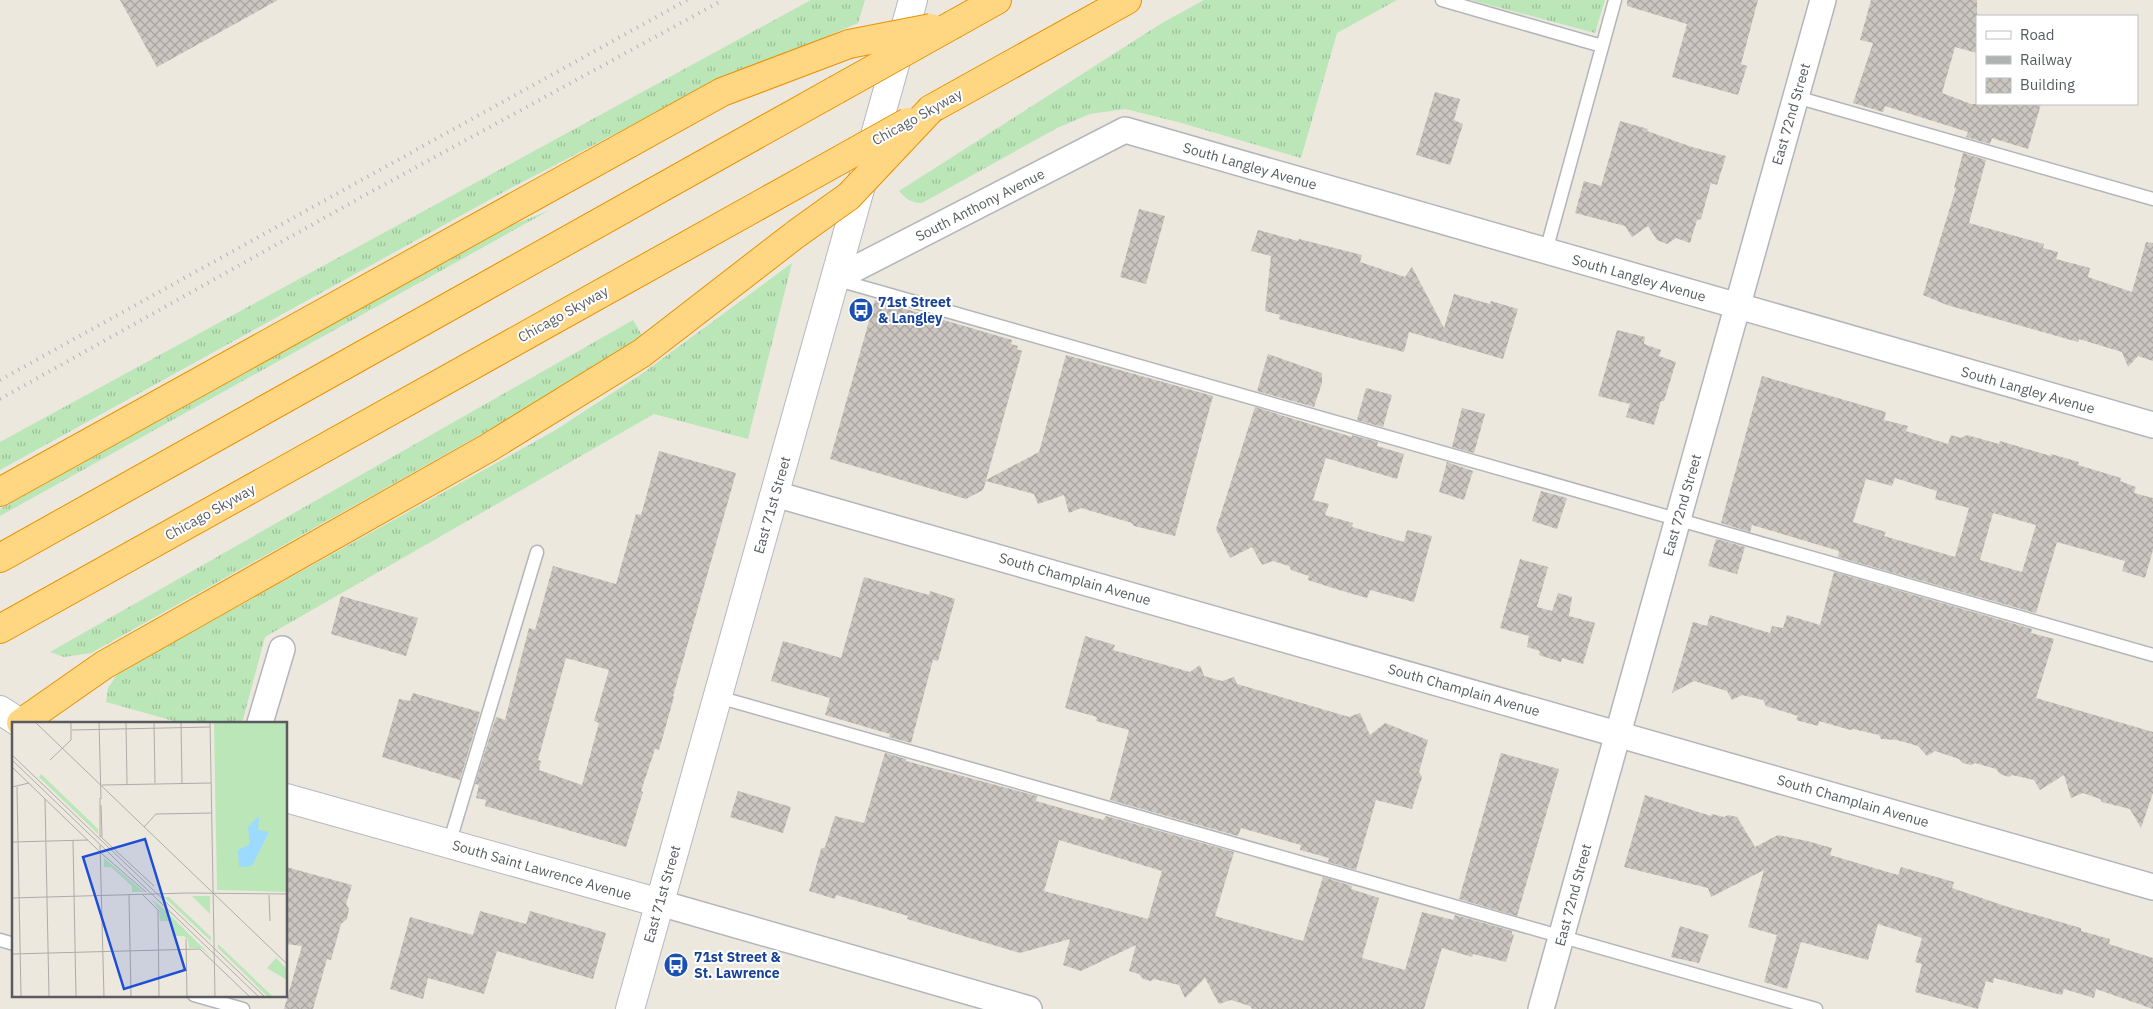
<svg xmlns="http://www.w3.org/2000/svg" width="2153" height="1009" font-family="'IBM Plex Sans',sans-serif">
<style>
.grass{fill:url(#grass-tufts)}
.building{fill:url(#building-cross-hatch);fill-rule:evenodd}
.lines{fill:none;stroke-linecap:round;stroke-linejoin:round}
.lane-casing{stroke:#b2b6bb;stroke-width:15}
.street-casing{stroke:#b2b6bb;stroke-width:28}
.secondary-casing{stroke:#b5b9bf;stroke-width:30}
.highway-casing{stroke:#eb9200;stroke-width:30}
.lane{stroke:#fff;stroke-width:12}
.street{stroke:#fff;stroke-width:25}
.secondary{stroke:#fff;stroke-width:28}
.highway{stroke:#ffd783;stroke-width:28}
.rail{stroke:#b1b2b2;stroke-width:4;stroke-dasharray:1 6;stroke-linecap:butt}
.highway-bridge-casing{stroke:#eb9200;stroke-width:30;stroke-linecap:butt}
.highway-bridge{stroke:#ffd783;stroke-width:28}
.labels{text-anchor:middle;stroke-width:4;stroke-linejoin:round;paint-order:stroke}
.street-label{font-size:14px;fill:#585c61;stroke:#fff}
.transit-label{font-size:14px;font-weight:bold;fill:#164399;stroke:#fff;text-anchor:start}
.inset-road{fill:none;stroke:#adaca8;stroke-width:1}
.view{fill:#1d4ed8;fill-opacity:0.15;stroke:#1d4ed8;stroke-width:2.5}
.inset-edge{fill:none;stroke:#585c61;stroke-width:2.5}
</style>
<defs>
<pattern id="grass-tufts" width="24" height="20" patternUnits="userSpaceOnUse" patternTransform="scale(1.25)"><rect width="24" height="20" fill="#bbe6b8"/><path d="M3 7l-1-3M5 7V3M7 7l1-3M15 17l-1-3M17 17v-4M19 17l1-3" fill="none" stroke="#9bbe99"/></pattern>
<pattern id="building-cross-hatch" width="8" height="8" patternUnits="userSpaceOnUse" patternTransform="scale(1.25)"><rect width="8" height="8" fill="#ccc6c0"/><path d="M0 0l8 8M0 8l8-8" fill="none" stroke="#a8a49f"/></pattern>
</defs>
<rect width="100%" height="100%" fill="#ece8de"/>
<g class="grass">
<polygon points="811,0 865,0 858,23 682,99 511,188 0,470 0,442"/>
<path d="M1204,0h193l-60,33 -36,125 -123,-36 -53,-13 -35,5 -33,14 -135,75c-11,0 -16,-4 -23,-12l263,-168z"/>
<polygon points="1471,0 1605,0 1595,33"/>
<polygon points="550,210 0,516 0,509 496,232"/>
<polygon points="792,263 748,439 654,414 265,637 242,723 181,723 106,702 108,688 118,673 554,431 643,373"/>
<polygon points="633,320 643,337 541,404 505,421 91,653 64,657 50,652"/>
</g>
<g class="building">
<polygon points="120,0 278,0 157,67"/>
<polygon points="1627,0 1758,0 1741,64 1747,66 1738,95 1672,77 1687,24 1627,6"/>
<polygon points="1871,0 1977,0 1977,53 1955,47 1942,93 1971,104 2041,104 2028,149 1992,138 1990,144 1966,137 1968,132 1885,106 1883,112 1853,103 1873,43 1860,40"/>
<polygon points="1435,92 1460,99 1454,120 1463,124 1450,165 1416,155"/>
<polygon points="1620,121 1648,129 1647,131 1692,147 1726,156 1717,185 1711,183 1701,219 1697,220 1690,243 1676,238 1667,244 1657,240 1648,226 1632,237 1625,226 1575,213 1584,181 1601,186"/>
<polygon points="1963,153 1986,160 1969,223 2044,244 2043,248 2058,252 2056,259 2090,268 2088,277 2132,292 2146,242 2153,243 2153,361 2138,356 2128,367 2122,352 2079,339 2078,342 1947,305 1923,295 1956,188 1954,188"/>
<polygon points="1139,209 1165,216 1146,284 1120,277"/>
<polygon points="1258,230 1298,241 1299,239 1362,255 1360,262 1405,277 1412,267 1444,328 1454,294 1490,304 1491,301 1518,309 1503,359 1409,332 1404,352 1279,319 1280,315 1265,311 1271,256 1251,251"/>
<polygon points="875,300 1012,340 1011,344 1018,346 1017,349 1022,351 986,480 1039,452 1066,355 1213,396 1175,536 1134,526 1132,523 1081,508 1069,513 1064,495 1038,504 1034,494 986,481 983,490 966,499 830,459"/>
<polygon points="1617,330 1645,337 1644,344 1661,350 1659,356 1676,362 1664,401 1661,401 1654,425 1626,417 1630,404 1598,396"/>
<polygon points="1268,354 1322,373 1322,383 1314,407 1257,391"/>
<path d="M1762,376l124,36 -2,8 24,6 -2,5 42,13 3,-9 10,3 6,-3 32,9 1,-3 51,15v-2l28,8 -1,3 43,13 -1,3 16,6 -2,6 19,5v52l-8,28 -23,-7 3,-10 -68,-19 -21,71 -198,-56 1,-6 -87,-26 -2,7 -29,-9zM1895,478l42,13 -2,8 34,9 -14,49 -71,-21 2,-4 -33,-10 13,-43 26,7zM1993,513l43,12 -14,47 -42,-12z"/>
<polygon points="1366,388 1392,395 1383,427 1357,420"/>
<polygon points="1255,407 1352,437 1352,435 1378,442 1377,446 1404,454 1397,479 1326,458 1313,500 1329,504 1325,515 1353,523 1352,527 1404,542 1407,530 1432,536 1414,602 1370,590 1367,598 1339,590 1308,580 1309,576 1291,570 1289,566 1273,561 1262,565 1252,547 1230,558 1216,529"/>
<polygon points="1462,408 1485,414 1474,453 1452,447"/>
<path d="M659,451l77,22 -63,223 1,1 -15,53 -4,-1 -14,42 2,1 -17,55 -141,-41 1,-6 -10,-2 3,-13 -4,-1 21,-67 9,3 24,-92 6,2 18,-64 63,18 20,-70 5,1zM566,658l43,12 -15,51 5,2 -17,62 -43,-15 2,-9 -3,-1z"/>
<polygon points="1447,462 1473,471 1464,500 1439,492"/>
<polygon points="1541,491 1567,498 1557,529 1532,521"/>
<polygon points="1716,539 1745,547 1737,574 1708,566"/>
<polygon points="1520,559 1548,567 1537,607 1552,611 1558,593 1572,597 1569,616 1595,623 1583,664 1562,658 1561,662 1539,655 1540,651 1527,647 1529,636 1500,628"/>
<polygon points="1834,572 2032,629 2031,633 2054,639 2036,698 2153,732 2153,793 2141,828 2130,809 2102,802 2100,799 2083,793 2071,798 2064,775 2040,790 2034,780 2012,775 2009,777 2000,774 1996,769 1975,763 1971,765 1963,763 1959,759 1935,751 1927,756 1918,746 1897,740 1881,739 1879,735 1853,729 1850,730 1819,721 1818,726 1796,720 1798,716 1766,706 1763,700 1742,695 1732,700 1727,691 1694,681 1672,693 1693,622 1707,626 1710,615 1770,633 1772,626 1783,628 1787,615 1820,625"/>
<polygon points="864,577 929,595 930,591 955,599 938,661 933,660 911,743 889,737 890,734 825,715 830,698 771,681 783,641 841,658"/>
<polygon points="341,596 418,618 406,656 331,634"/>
<polygon points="1085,636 1115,645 1113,650 1190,672 1200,665 1204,676 1222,681 1234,677 1237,684 1349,717 1360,713 1370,735 1385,723 1428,740 1419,772 1422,777 1412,809 1376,800 1356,870 1328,862 1329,858 1300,850 1301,845 1241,828 1238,836 1110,800 1129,730 1096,721 1097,717 1065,708"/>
<polygon points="413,693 480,712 460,780 382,757 399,699 410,701"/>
<path d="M885,753l21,6v2l131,35 -1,5 67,19 3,-4 128,36 -19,64 88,25 20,-64 29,9 -1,3 28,9 -17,60 43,12 17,-58 31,8 2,-5 57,16v3l2,1 -8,27 -33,-8 -1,3 -30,-9 -18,61h-172l-2,-3 -19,-6 -12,4 -14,-26 -20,20 -6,-13 -25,-6 -3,2 -8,-2 -4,-5 -10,-3 7,-26 -55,26 -18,-6 7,-26 -50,14 -113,-34 1,-3 -72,-21 -1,4 -26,-8 12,-42 4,-2 10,-31 29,7zM1059,840l103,31 -14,48 -104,-28z"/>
<polygon points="1501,753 1559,769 1517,916 1459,899"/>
<polygon points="738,791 791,807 783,833 730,817"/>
<polygon points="1645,795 1711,816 1712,814 1724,817 1728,815 1737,817 1755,847 1778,835 1807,841 1832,848 1830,855 1898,875 1901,867 1954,882 1952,888 2005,906 2081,928 2081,931 2110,939 2109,944 2153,958 2153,1009 2096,989 2094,998 2064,989 2062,995 1994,978 1993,983 1986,981 1978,1009 1915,992 1922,964 1915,962 1922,938 1878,924 1868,960 1801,942 1787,989 1764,982 1777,935 1748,927 1764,870 1711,897 1708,888 1624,867"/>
<polygon points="286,867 352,885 346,904 349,909 347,919 341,924 331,960 327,959 313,1009 284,1009 302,946 286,944"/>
<polygon points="480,911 526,924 530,911 606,933 593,979 497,951 484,994 428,978 423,999 390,989 410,917 473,935"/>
<polygon points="1680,926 1709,935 1699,963 1671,957"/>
</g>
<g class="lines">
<defs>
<g id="lane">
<polyline points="1442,0 1602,46"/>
<polyline points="1796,97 2153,199"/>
<polyline points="1546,251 1615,0"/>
<polyline points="838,280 2153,655"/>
<polyline points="718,697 1816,1009"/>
<polyline points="449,844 537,552"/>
<polyline points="0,940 14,944"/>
<polyline points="194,995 243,1009"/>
</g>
<g id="street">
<polyline points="835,279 1125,130 2153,425"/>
<polyline points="775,494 2153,887"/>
<polyline points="260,723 282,649"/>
<polyline points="660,903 1029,1009"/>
<polyline points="1541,1009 1823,0"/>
</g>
<g id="secondary">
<polyline points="0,710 20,723"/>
<polyline points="286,798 660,903"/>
<polyline points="630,1009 913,0"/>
</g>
<g id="highway">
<polyline points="954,24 997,0"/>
<polyline points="931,109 1127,0"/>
<polyline points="0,492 722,92 849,44"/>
<polyline points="0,558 836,90"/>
<polyline points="0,629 813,175"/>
<polyline points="21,723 104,665 488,448 642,353 796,234"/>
</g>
</defs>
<use href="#lane" class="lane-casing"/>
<use href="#street" class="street-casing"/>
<use href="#secondary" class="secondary-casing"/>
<use href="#highway" class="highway-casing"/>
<use href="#lane" class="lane"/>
<use href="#street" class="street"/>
<use href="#secondary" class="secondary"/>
<use href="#highway" class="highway"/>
<g class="rail">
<polyline points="0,380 687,0"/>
<polyline points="0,399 367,194 723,0"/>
</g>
<defs>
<g id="highway-bridge">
<polyline points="849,44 931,28"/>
<polyline points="836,90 954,24"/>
<polyline points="813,175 908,122"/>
<polyline points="796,234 849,196 931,109"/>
</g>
</defs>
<use href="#highway-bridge" class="highway-bridge-casing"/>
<use href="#highway-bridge" class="highway-bridge"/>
</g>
<defs>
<symbol id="bus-disc" viewBox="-11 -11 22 22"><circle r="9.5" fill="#1a4fb4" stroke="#fff"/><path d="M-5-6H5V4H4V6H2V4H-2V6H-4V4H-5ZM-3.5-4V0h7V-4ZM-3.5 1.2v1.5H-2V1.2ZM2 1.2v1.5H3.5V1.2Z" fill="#fff"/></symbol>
</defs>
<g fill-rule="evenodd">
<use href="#bus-disc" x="847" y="296" width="28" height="28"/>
<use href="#bus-disc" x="662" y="951" width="28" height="28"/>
</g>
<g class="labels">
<g class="street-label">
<text transform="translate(1791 114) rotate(-74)" y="5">East 72nd Street</text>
<text transform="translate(917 117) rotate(-29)" y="5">Chicago Skyway</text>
<text transform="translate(1250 166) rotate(16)" y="5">South Langley Avenue</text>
<text transform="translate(980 205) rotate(-27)" y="5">South Anthony Avenue</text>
<text transform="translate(1639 278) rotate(16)" y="5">South Langley Avenue</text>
<text transform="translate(563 314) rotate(-29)" y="5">Chicago Skyway</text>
<text transform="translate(2028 390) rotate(16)" y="5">South Langley Avenue</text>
<text transform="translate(772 505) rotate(-74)" y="5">East 71st Street</text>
<text transform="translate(1682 505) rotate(-74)" y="5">East 72nd Street</text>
<text transform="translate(210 512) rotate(-29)" y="5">Chicago Skyway</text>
<text transform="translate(1075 579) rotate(16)" y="5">South Champlain Avenue</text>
<text transform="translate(1464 690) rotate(16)" y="5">South Champlain Avenue</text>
<text transform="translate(1853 801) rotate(16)" y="5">South Champlain Avenue</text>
<text transform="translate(542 870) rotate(16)" y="5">South Saint Lawrence Avenue</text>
<text transform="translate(662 894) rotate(-74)" y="5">East 71st Street</text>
<text transform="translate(1573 895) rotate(-75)" y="5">East 72nd Street</text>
</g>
<g class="transit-label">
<text x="878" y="307">71st Street<tspan x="878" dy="16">&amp; Langley</tspan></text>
<text x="694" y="962">71st Street &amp;<tspan x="694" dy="16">St. Lawrence</tspan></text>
</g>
</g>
<g transform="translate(12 722)">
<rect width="275" height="275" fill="#ece8de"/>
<path d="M29,52l57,55v5l-59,-57zM92,136l40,34h-12v-6l-21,-19h-7zM180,174h18v18zM152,175h5l42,40v4zM138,176l15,12 46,46 -10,-8h-12l-1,-8 -4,-4h-11l-1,-11 -4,-4h-8l-1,-12zM206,222l55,53h-5l-21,-21 -29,-28z" fill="#bbe6b8"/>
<path d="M202,0h73v170l-70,-2z" fill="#bbe6b8"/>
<path d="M264,236l11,11v11l-20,-12z" fill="#bbe6b8"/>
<path d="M247,94l-1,14 11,2 -17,34 -13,1 -1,-17 12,-6 -2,-17z" fill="#9cdaff"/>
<path class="inset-road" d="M23,0l252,242M87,0l2,77M114,0l1,62M142,0l1,61M169,0l1,61M198,0l5,275M60,8l138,-3M0,33l253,242M0,38l247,237M38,38l21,-20v-18M0,45l88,85M90,63l109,-2M0,65l17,-4M5,65l4,210M33,77l4,198M89,83l1,32M132,105l12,-13 56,-1M88,114l54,50M88,115v-39M61,119l3,156M0,120l76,-2M88,123l4,152M89,131l45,39M117,173l2,102M131,173l15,15 1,87M257,173l1,26M0,176l176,-5 99,1M174,217l1,58M0,232l188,-5 50,48"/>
<path class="view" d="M133,117l40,131 -61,19 -41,-132z"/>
<rect width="275" height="275" class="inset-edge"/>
</g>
<rect x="1976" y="15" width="162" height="90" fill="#ffffff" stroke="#bcbec0"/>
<rect x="1986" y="31" width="25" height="8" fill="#ffffff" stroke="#bcbec0"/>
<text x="2020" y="40" font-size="15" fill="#585c61">Road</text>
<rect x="1986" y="56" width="25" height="8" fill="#b1b2b2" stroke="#bcbec0"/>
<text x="2020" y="65" font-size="15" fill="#585c61">Railway</text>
<rect x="1986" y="78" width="25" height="15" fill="url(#building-cross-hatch)" stroke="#bcbec0"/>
<text x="2020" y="90" font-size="15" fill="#585c61">Building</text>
</svg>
